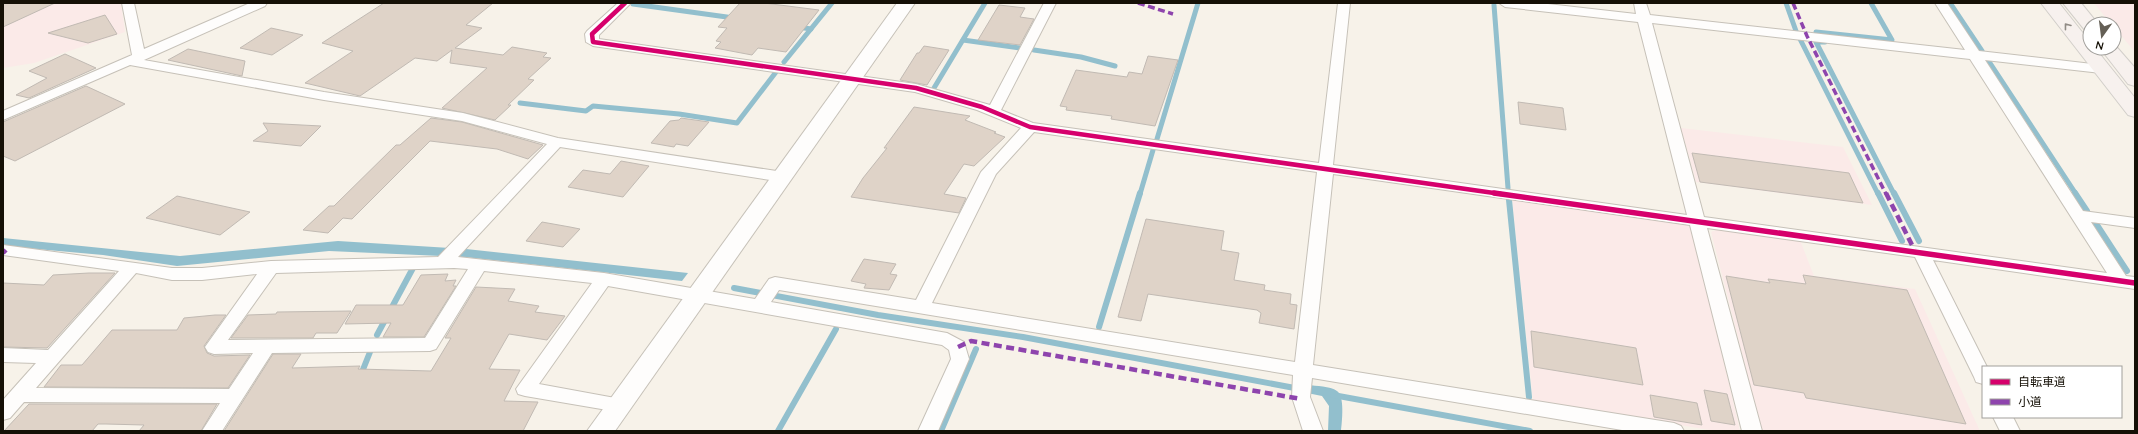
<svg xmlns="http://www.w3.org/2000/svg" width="2138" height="434" font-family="Quicksand,'Noto Sans JP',sans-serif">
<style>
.industrial{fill:#fbeae8}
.water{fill:#92bfcd}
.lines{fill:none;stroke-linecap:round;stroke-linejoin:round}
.stream-far1{stroke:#92bfcd;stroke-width:5}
.stream{stroke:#92bfcd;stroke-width:6}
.building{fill:#dfd3c8;stroke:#c1bab3}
.street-casing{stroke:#c6c1b8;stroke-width:2}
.secondary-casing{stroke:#c6c1b8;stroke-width:2}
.primary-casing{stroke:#d2cfca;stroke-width:2}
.street{fill:#fefdfc;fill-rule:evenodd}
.secondary{fill:#fefdfc;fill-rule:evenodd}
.primary{fill:#f7f1ee;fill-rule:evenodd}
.quiet-far1{stroke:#8e44ad;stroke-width:3.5;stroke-dasharray:7 3.5;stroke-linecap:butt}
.quiet{stroke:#8e44ad;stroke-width:4.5;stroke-dasharray:8 4.5;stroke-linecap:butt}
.cycleway-far1-casing{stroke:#fff;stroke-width:6}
.cycleway-casing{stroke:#fff;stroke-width:8}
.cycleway-far1{stroke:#d6006c;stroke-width:4.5}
.cycleway{stroke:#d6006c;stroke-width:5.5}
.oneway{stroke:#918c86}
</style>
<rect width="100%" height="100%" fill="#f7f2e9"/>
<g class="industrial">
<polygon points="3,3 121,3 125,32 34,63 3,68"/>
<polygon points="2094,3 2135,3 2135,52 2114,27 2114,24 2111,24"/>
<polygon points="1681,128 1843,147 1872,205 1696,182"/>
<polygon points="1512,198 1684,223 1693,230 1740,431 1715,431 1533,400"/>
<polygon points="1719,229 1800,240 1814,276 1915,289 1980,431 1762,431 1711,232"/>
</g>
<g class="water">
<polygon points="3,238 180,256 338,241 466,249 688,273 682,281 464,257 329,251 177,266 103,255 3,246"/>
<path d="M1308,385c8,1 22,1 29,6 8,5 5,31 4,40h-13l1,-25 -7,-10 -15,-3z"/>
</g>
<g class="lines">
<g class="stream-far1">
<polyline points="1786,3 1796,31"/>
<polyline points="1950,3 1982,51"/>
<polyline points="633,4 734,18"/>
<polyline points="1494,5 1508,188"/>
<polyline points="798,27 811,29"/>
<polyline points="1816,32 1892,40 1871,3"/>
<polyline points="1800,39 1878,194"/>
<polyline points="963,40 1020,48"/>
<polyline points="1825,42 1816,42 1894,194"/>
<polyline points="1034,50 1081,57 1115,66"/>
<polyline points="1988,60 2076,194"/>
<polyline points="784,62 832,3"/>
<polyline points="934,88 985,3"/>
<polyline points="520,103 586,111 593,106 679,114 737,123 776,72"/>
<polyline points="1157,139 1198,3"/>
<polyline points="1140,194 1153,150"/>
</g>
<g class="stream">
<polyline points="1878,193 1902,241"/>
<polyline points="1894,193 1919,241"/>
<polyline points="2075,193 2087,211"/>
<polyline points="1509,200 1529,397"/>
<polyline points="2095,222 2127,271"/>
<polyline points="734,288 878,315 1023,337 1300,389"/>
<polyline points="1099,327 1140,193"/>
<polyline points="377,335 413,268"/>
<polyline points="360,377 370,352"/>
<polyline points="1333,395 1530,431"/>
<polyline points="778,431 836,329"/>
<polyline points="941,431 976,349"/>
</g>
</g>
<g class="building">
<polygon points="3,3 55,3 3,27"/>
<polygon points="384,3 493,3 466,25 482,28 455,48 503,55 512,47 547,53 543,57 551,58 528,79 534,80 508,105 511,105 495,120 442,108 487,68 450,63 452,50 437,61 415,58 360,96 305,83 353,51 322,43"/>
<polygon points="740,3 764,3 819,10 786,52 758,48 752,55 715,48 721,42 716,41 727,28 718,27"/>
<polygon points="999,5 1025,8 1020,17 1034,19 1020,45 978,40"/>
<polygon points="105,15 117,34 88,43 48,33"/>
<polygon points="271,28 303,35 272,55 240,48"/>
<polygon points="924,46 949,50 927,85 900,80 917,53 919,53"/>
<polygon points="188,49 245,61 242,76 168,60"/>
<polygon points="65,54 96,68 29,98 16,95 47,78 29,71"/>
<polygon points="1148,56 1178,60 1155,126 1111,119 1112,116 1066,110 1067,107 1060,106 1076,70 1127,77 1129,72 1142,74"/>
<polygon points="86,86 125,104 15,161 3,156 3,122"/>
<polygon points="1518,102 1563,108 1566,130 1520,124"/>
<polygon points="914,107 970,116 965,120 996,132 994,133 1005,137 974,166 964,164 944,194 966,198 959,213 851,197 863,178 887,148 884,148"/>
<polygon points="431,118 462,122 543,145 528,159 497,149 430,141 352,219 343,218 328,233 303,230 329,206 334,206 396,145 400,145"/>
<polygon points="681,118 709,122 688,146 676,144 674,147 651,143 670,121 679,120"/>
<polygon points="263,123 321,126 301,146 253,141 268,131"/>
<polygon points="1692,153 1849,173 1863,203 1700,182"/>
<polygon points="621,161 649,166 623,197 568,187 583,170 610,174"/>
<polygon points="177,196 250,212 220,235 146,218"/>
<polygon points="1146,219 1224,231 1221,250 1239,253 1234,280 1265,285 1264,290 1291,294 1290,304 1297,305 1294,329 1259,323 1261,313 1257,310 1148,294 1141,321 1118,317"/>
<polygon points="542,222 570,227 580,229 563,247 526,241"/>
<polygon points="864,259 896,264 890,274 897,275 889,290 864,288 866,284 851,281"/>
<polygon points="89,273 115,273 47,348 3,347 3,283 44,285 53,275"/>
<polygon points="448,274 445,281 456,280 453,286 456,286 424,337 383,337 391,323 345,324 356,305 403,305 421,275"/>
<polygon points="1803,275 1907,290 1966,424 1806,398 1804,393 1754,385 1726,276 1770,283 1768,279 1806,284"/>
<polygon points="476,287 515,289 508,301 539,306 535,312 565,316 547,340 509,334 489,369 520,370 504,401 538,402 523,431 224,431 273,354 301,354 292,368 360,366 358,369 431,371 451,338 445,338"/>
<polygon points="351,311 337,333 316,333 313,338 231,338 248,315 276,314 277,312"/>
<polygon points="215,315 226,315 204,346 207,353 214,356 250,355 228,388 44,387 61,365 82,365 112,330 177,330 184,318"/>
<polygon points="1531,331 1636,348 1643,385 1534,367"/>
<polygon points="1704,390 1727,394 1735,425 1711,421"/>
<polygon points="1650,395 1697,403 1702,425 1654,417"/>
<polygon points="29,404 217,404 201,431 139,431 144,425 106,424 98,424 92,431 4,431"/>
</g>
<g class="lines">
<defs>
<g id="street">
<path d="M122,3h12l10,46 106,-46h17l-2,3 -121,54 180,32 139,21 95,25 225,34 5,2 3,3 -3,3 -5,2 -223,-35 -102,110 146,16 151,26 14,-20 6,-2 141,23 65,-128 40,-44 -44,-18 -62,-18 -322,-46 -7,-4 -1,-8 2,-3 31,-28h13l-32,32v4l317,45 74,21 54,-102h12l-55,107 32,13 286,40 19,-160h12l-17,162 354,50 -49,-193 -133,-15 -6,-4h40l97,11 -2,-11h12l4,12 315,35 -30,-47h12l32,48 122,14 7,4 -7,4 -116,-13 98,151 52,7v10l-44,-6 35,54 9,1v12l-202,-29 54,107h-4v17l-7,-2 -2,-5 -59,-120 -208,-29 55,203h-20l-52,-206 -357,-51 -20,191 361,58 7,3 3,5h-56l-316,-53 -2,19 13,34h-20l-11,-34 1,-22 -514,-85 -8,12 176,31 17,9 5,17 -31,72h-20l33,-72 -2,-9 -7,-5 -334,-59 -69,98 87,16 3,5 -3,5 -7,2 -94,-16 -7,-2 -2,-5 76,-106 -108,-12 -48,78 -6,2 -158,2 -50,78h-20l18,-28 -196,-1 -14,16 -7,2v-20l33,-37 -33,-1v-14l45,2 71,-79 -116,-16v-10l169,23h30l69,-7 167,-4 109,-113 -85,-23 -138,-21 -194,-35 -127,55v-9l129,-56zM1652,23l318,36 137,214 -403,-56zM1034,132l283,40 -22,190 -363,-59 64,-129zM454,268l14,1 -43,69 -197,2 48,-67zM136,273l36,7h30l55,-6 -52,73 3,5 6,2 39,-1 -24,36 -193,-1z"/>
<polygon points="1993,417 2013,417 2020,431 2000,431"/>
</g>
<polygon id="secondary" points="897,3 915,3 615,431 587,431"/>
<g id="primary">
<polygon points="2041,3 2059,3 2090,42 2090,48 2095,48 2135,98 2135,117 2128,115"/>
<polygon points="2063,3 2081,3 2098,24 2090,24 2090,30 2084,29"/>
<polygon points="2114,44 2135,68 2135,86 2128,84 2100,48 2114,48"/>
</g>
</defs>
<use href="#street" class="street-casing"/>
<use href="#secondary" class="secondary-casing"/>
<use href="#primary" class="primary-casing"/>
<use href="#street" class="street"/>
<use href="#secondary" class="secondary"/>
<use href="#primary" class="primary"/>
<g class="quiet-far1">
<polyline points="1138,3 1173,14"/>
<polyline points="1793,3 1807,36 1886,194"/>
</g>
<g class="quiet">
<polyline points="1886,193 1916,253"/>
<polyline points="3,253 6,250"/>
<polyline points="958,347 971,341 1301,399"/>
</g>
<defs>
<polyline id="cycleway-far1" points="625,3 592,34 593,42 916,88 982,107 1030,127 1501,194"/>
<polyline id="cycleway" points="1494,193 2135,283"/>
</defs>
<use href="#cycleway-far1" class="cycleway-far1-casing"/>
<use href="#cycleway" class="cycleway-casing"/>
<use href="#cycleway-far1" class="cycleway-far1"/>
<use href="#cycleway" class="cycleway"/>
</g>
<defs><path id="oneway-chevron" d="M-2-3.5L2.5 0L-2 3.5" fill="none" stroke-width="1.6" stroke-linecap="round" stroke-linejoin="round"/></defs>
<use class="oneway" href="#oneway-chevron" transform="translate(2067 26) rotate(-128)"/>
<rect width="2138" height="434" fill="none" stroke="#151006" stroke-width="8"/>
<rect x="1982" y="366" width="140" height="52" fill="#ffffff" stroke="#a19f9b"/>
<rect x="1990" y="379" width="20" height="6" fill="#d6006c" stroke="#a19f9b"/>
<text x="2018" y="386" font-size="12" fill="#151006">自転車道</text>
<rect x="1990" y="399" width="20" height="6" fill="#8e44ad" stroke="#a19f9b"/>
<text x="2018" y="406" font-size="12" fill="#151006">小道</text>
<g transform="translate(2102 36) rotate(194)"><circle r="19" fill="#ffffff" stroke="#a19f9b"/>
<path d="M0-3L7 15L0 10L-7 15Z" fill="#645f55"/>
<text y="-6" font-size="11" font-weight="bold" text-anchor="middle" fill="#151006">N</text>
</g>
</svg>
